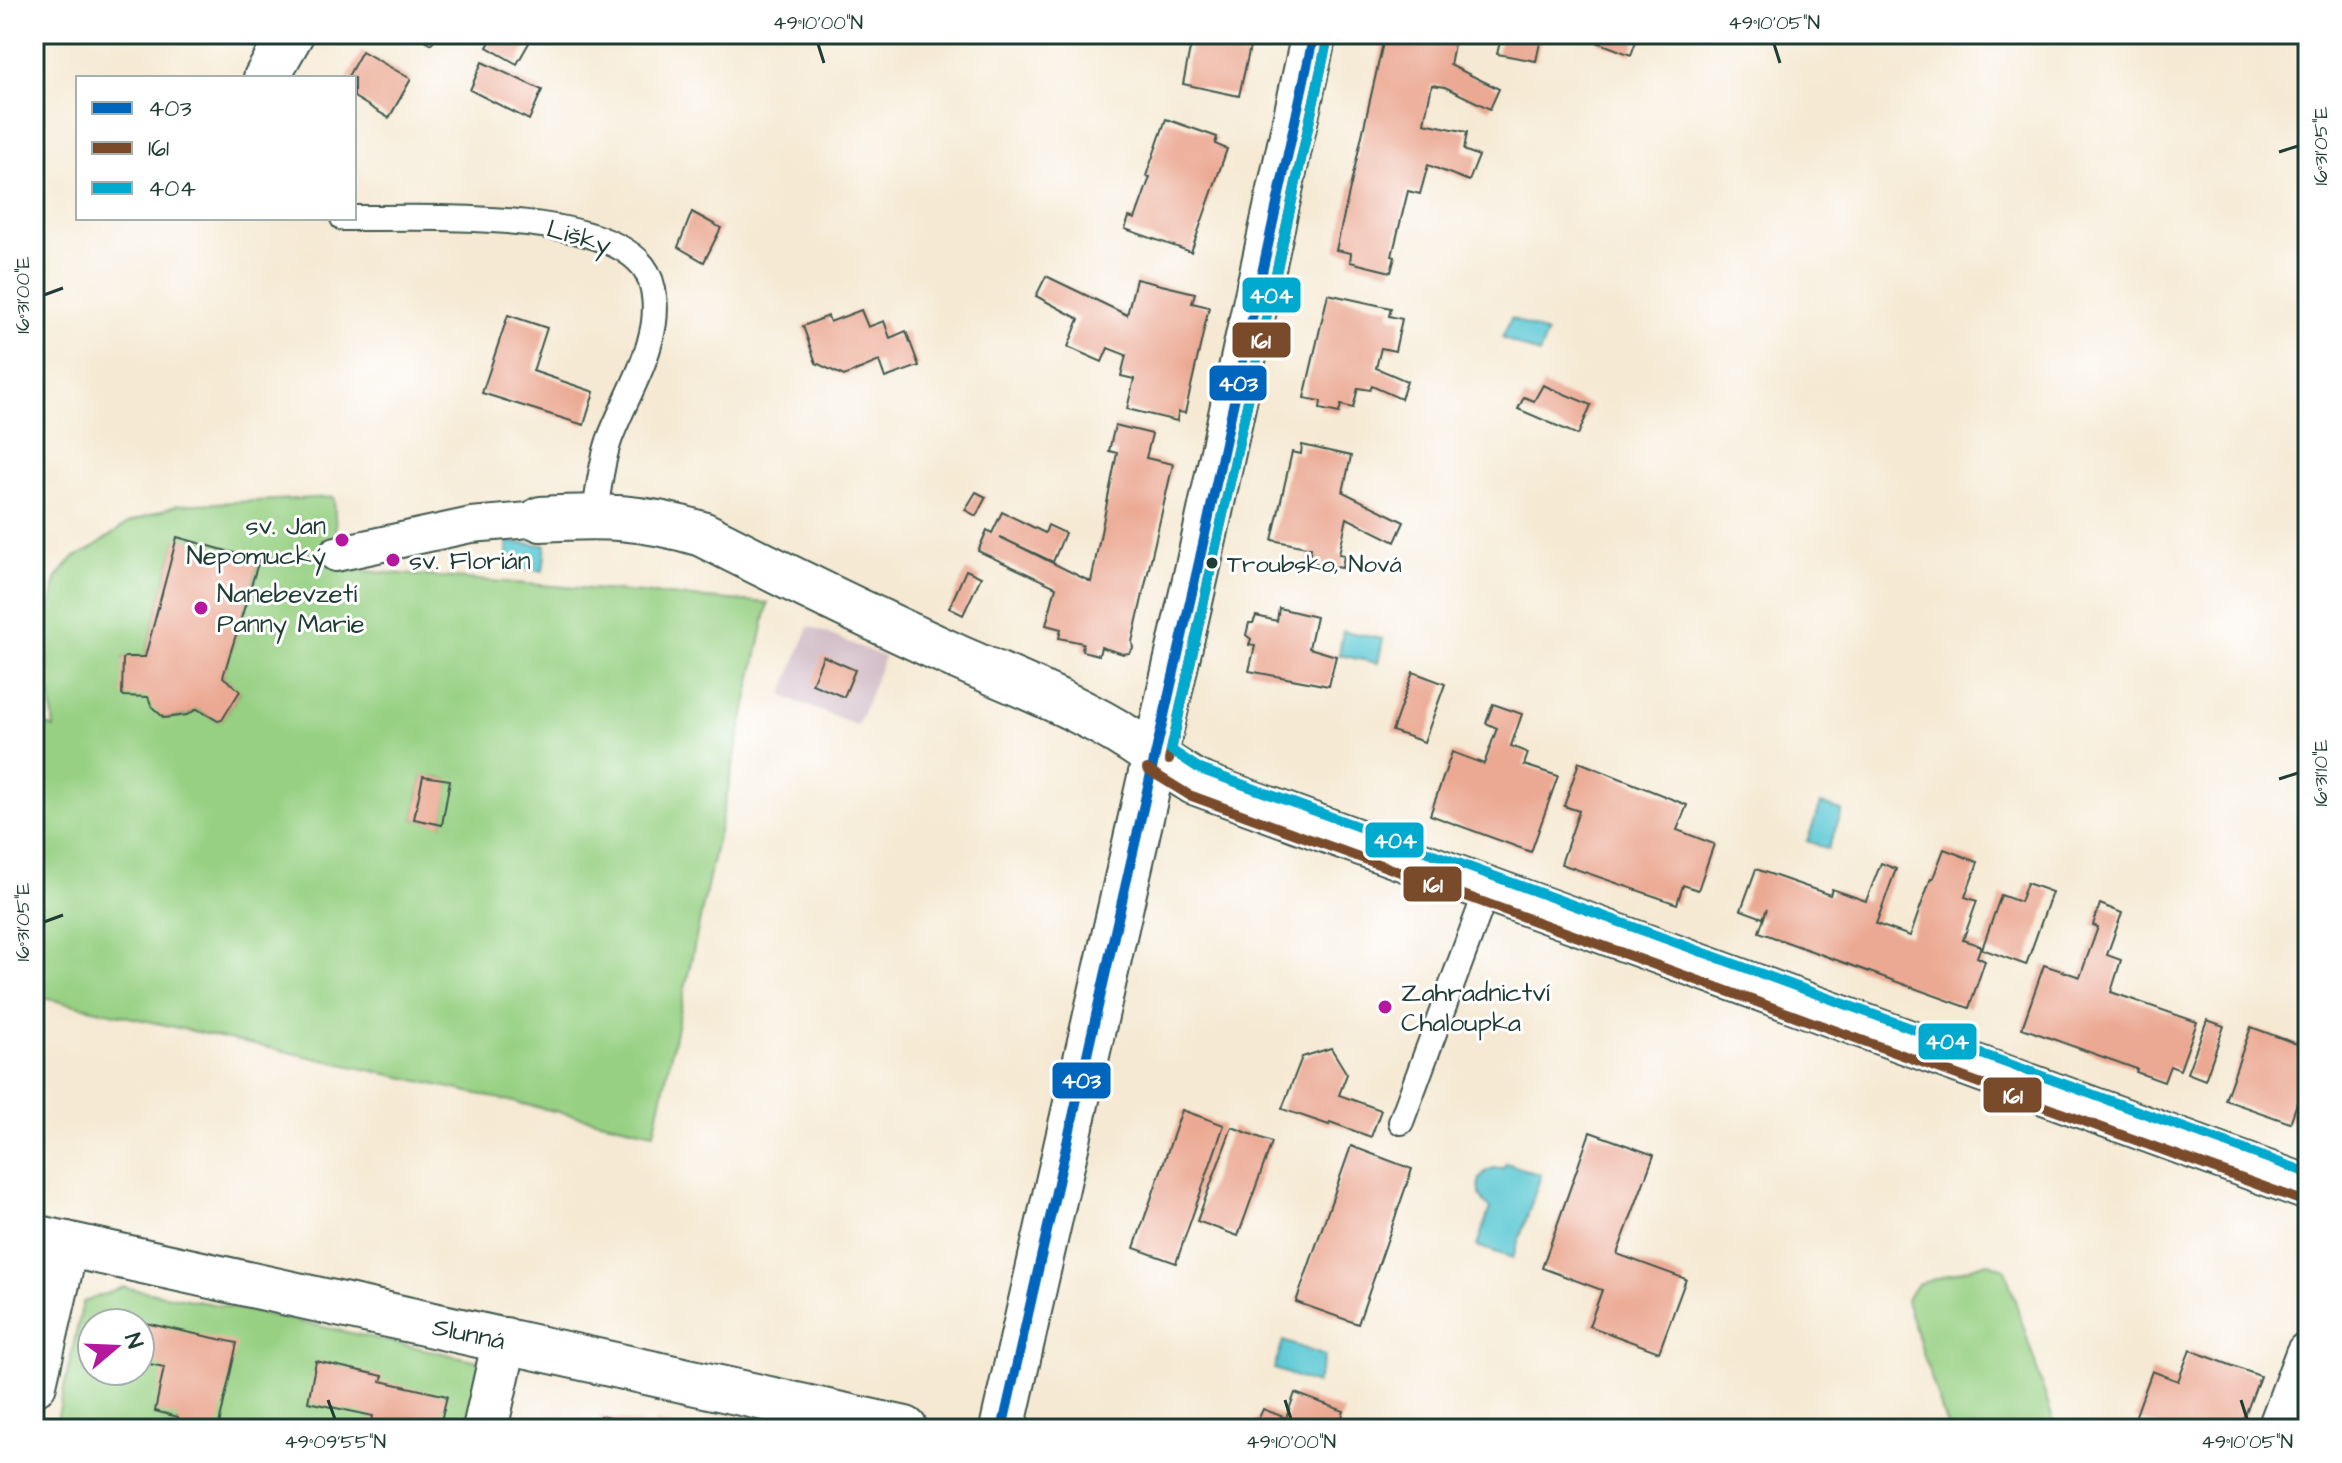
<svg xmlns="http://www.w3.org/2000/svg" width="2342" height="1463" font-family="'Architects Daughter',sans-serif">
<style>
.industrial{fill:#d2bdc7}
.green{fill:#97d083;stroke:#5b865c;stroke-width:2;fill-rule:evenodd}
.water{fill:#5cc8d4;stroke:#3e8284;stroke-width:2}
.building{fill:#eba993}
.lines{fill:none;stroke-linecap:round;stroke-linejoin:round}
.service-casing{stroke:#3f574c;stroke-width:28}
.pedestrian-casing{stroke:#3f574c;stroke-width:38}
.minor-casing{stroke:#3f574c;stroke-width:48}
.tertiary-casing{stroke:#3f574c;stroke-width:48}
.service{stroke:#fff;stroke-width:24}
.pedestrian{stroke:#fff;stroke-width:34}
.minor{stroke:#fff;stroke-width:44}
.tertiary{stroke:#fff;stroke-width:44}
.bus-1-casing{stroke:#fff;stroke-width:16}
.bus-2-casing{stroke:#fff;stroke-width:16}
.bus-3-casing{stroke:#fff;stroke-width:16}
.bus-1{stroke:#0065bd;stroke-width:10}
.bus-2{stroke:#7a4b2a;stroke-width:10}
.bus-3{stroke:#00a9ce;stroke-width:10}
.ticks{fill:none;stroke:#1f3d34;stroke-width:3}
.poi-dot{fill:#b5179e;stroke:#fff;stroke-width:3}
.bus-dot{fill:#1f3d34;stroke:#fff;stroke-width:3}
.labels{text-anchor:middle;stroke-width:6;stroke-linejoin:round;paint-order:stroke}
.bus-label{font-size:24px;fill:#1f3d34;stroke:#fff;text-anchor:start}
.street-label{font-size:26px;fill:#1f3d34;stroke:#fff}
.poi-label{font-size:26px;fill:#1f3d34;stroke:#fff;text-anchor:start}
.line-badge{stroke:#fff;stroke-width:3}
.badge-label{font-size:22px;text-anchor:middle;font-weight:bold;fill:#fff}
.neatline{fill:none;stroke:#1f3d34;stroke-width:3}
.ticks-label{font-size:20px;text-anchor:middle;fill:#1f3d34}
</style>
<rect width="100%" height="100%" fill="#fff"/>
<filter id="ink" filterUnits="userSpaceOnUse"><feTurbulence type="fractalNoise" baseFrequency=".0125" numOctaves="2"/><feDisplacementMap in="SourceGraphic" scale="16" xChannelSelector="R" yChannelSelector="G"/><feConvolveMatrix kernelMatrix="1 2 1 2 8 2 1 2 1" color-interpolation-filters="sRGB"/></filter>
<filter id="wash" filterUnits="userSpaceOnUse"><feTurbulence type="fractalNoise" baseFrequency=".006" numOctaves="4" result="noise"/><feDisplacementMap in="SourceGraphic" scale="32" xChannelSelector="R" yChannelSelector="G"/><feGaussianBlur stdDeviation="1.8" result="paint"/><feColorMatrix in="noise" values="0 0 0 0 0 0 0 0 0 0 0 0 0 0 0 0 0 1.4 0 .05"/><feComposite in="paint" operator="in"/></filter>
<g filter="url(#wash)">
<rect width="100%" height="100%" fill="#f5e9d3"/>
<polygon class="industrial" points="809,626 884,657 858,726 782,696"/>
<g class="green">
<path d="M334,497l4,72 430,34 -114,530 -620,-137v-276l20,8 -10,-90 12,-59 17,-21 16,-8 41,-28 48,-17zM177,538l82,22 -36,117 17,15 -18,28 -4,1 -21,-12 -10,6 -23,3 -41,-59 3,-2h19zM423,776l26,4 -7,44 -28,-5z"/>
<polygon points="1987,1262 2005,1269 2056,1429 1948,1429 1906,1301 1916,1285"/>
<path d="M123,1287l137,26 223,49 -15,67h-413l28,-127zM92,1323h48v48h-48z"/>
</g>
<g class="water">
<polygon points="1511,318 1547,334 1539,354 1502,338"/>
<polygon points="507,542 546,545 543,571 507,567"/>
<polygon points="1343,631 1383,639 1378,663 1339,655"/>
<polygon points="1821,804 1842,811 1828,849 1807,841"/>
<path d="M1506,1163l35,12 -28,83 -36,-12 13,-38c-20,-15 -13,-43 13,-40z"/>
<polygon points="1283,1341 1325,1356 1316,1384 1274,1369"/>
</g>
<g id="blocks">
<g class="building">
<polygon points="415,34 444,34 441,39 436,37 431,44"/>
<polygon points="494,34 534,34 517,64 487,47"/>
<polygon points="1193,34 1235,34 1252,38 1239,96 1183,84"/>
<polygon points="1385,34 1456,34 1450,65 1499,89 1490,109 1445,87 1432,85 1424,123 1467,132 1464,150 1479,156 1469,181 1428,165 1420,194 1408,191 1392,256 1395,257 1391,272 1350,262 1351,253 1336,250"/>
<polygon points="1502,34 1542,34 1536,61 1497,54"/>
<polygon points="1601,34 1618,34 1636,41 1631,55 1597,42"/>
<polygon points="362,51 411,79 389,118 354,97 354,78 347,78"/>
<polygon points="482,62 542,90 529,120 470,90"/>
<polygon points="1166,119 1217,137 1215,144 1227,149 1191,252 1125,229 1129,217 1135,219 1150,177 1146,176"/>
<polygon points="692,212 721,228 704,262 678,247"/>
<polygon points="1046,276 1127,315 1136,279 1195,293 1192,303 1209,307 1185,413 1178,412 1177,421 1127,409 1134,379 1121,376 1126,355 1108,348 1102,362 1068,347 1079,319 1036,296"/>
<polygon points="1328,294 1391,308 1389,316 1402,319 1395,351 1381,348 1376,368 1407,381 1401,399 1372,386 1370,390 1358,388 1353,408 1341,405 1339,413 1320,409 1321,401 1304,398"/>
<polygon points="861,310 868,327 884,321 890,338 906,331 919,366 885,378 879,361 844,376 816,363 803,326 828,316 830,322"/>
<polygon points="508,315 547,328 533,371 594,392 584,425 482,393"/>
<polygon points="1543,385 1591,405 1578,435 1518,409 1524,397 1534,401"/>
<polygon points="1115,425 1152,434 1146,458 1173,464 1132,642 1133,648 1129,653 1123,654 1101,647 1099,655 1082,651 1083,643 1059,638 1061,629 1046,625 1056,587 978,551 987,530 992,533 1002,512 1045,533 1048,525 1065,533 1053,562 1000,537 1091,582 1117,453 1109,451"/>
<polygon points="1302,445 1351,456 1343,492 1404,522 1395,542 1347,518 1339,554 1344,555 1342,568 1308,562 1311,548 1272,540 1292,452 1301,454"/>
<polygon points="976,492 986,497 976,516 965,510"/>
<polygon points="177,537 259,560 223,677 240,691 222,720 218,721 197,709 187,715 164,718 152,707 148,697 124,696 122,694 123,659 125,657 145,657"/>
<polygon points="966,570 981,577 963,615 949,608"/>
<polygon points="1279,608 1316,617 1309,648 1336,656 1329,686 1249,671 1255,646 1249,645 1251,639 1246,635 1249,623 1253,623 1256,616 1277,621"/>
<polygon points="823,656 855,670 844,697 812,684"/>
<polygon points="1413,672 1445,684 1424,742 1392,731"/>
<polygon points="1493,704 1522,714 1511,746 1528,753 1524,765 1558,776 1531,852 1430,815 1452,752 1484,764 1497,728 1486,723"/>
<polygon points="1579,762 1687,805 1677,830 1714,844 1698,890 1683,885 1677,904 1561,864 1579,811 1564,806"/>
<polygon points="423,776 450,780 442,825 414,819"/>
<polygon points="1944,849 1978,862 1965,897 1977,901 1963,940 1981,946 1977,957 1985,961 1969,1008 1759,932 1767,909 1763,918 1741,910 1756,869 1830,895 1832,889 1866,901 1881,863 1896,869 1876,924 1910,936 1931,878 1933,878"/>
<polygon points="2027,883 2052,892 2026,965 1982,949 2001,895 2020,902"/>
<polygon points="2100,904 2122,913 2107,955 2121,960 2111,992 2197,1022 2180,1070 2170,1066 2164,1082 2136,1072 2137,1069 2022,1028 2044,965 2080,977 2098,927 2093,925"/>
<polygon points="2207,1020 2224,1026 2205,1080 2187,1073"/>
<polygon points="2251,1027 2308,1048 2308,1072 2290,1123 2225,1100"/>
<polygon points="1331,1048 1347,1074 1339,1095 1381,1110 1371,1137 1330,1122 1329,1125 1282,1109 1302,1057"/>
<polygon points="1182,1110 1224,1125 1176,1263 1134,1248"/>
<polygon points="1232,1127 1272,1142 1238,1236 1197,1221"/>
<polygon points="1590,1132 1654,1155 1617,1254 1686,1279 1659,1352 1589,1326 1602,1290 1542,1268"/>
<polygon points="1351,1146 1412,1169 1358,1324 1296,1302"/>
<polygon points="113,1316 237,1343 218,1429 176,1429 178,1417 155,1411 164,1367 140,1362 140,1323 112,1323"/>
<polygon points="2190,1350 2260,1376 2240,1429 2166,1429 2135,1418 2152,1371 2178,1381"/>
<polygon points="316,1361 383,1376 381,1381 447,1396 439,1429 371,1429 373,1416 308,1402"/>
<polygon points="1295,1393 1344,1411 1338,1429 1248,1429 1259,1418 1263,1409 1286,1418"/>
<polygon points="600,1416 653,1427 655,1422 682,1429 597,1429"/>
</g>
</g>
</g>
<g filter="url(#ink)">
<use href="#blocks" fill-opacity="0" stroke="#3f574c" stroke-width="2"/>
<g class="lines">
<defs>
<g id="service">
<path d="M343,218c72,1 253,-10 300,48 14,18 14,50 8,71 -7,32 -29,69 -41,101 -9,24 -11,53 -16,78"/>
<polyline points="1401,1122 1487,890"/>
</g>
<polyline id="pedestrian" points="336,554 471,525 541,519"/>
<g id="minor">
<polyline points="266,78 291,34"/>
<path d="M541,519c61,-4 102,-3 161,15 83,42 167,83 253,122 67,30 140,56 200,101"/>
<polyline points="34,1237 905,1429"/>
<polyline points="34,1384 66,1244"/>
<polyline points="485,1429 505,1340"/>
<polyline points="2280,1429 2308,1354"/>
</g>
<g id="tertiary">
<polyline points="1155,757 1194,782 2308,1188"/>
<polyline points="1002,1429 1199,562 1314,34"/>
</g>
</defs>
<use href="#service" class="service-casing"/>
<use href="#pedestrian" class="pedestrian-casing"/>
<use href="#minor" class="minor-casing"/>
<use href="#tertiary" class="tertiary-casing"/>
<use href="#service" class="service"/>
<use href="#pedestrian" class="pedestrian"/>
<use href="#minor" class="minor"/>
<use href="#tertiary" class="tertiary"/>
<defs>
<polyline id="bus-1" points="1002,1429 1199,562 1314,34"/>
<g id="bus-2">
<polyline points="1169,760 1328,37"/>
<polyline points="1147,769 1189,795 2303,1201"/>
</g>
<polyline id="bus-3" points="1328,37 1171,750 1200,769 2308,1173"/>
</defs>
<use href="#bus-1" class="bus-1-casing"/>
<use href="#bus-2" class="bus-2-casing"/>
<use href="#bus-3" class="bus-3-casing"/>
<use href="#bus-1" class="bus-1"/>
<use href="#bus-2" class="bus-2"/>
<use href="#bus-3" class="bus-3"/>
</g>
</g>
<path class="ticks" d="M818,44l6,19M1774,44l6,19M2279,152l19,-6M44,295l19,-7M2279,779l19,-6M44,922l19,-7M328,1400l7,19M1285,1400l6,19M2241,1400l6,19"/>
<g class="poi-dot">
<circle cx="342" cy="540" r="8"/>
<circle cx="393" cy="560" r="8"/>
<circle cx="201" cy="608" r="8"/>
<circle cx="1385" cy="1007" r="8"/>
</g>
<circle class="bus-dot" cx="1212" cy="563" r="7"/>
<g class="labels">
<g class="bus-label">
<text x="1227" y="572">Troubsko, Nová</text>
</g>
<g class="street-label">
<text transform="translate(579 236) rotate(16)" y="9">Lišky</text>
<text transform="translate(469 1333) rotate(12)" y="9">Slunná</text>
</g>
<g class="poi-label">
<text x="326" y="534" text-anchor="end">sv. Jan<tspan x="326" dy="30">Nepomucký</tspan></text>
<text x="409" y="569">sv. Florián</text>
<text x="217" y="602">Nanebevzetí<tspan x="217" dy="30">Panny Marie</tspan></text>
<text x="1401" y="1001">Zahradnictví<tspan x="1401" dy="30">Chaloupka</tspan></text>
</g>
</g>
<g class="line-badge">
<rect x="1241" y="276" width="61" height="38" rx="8" fill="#00a9ce"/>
<rect x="1231" y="321" width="61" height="38" rx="8" fill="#7a4b2a"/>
<rect x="1208" y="364" width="60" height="38" rx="8" fill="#0065bd"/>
<rect x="1364" y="821" width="61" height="38" rx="8" fill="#00a9ce"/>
<rect x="1402" y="865" width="61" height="38" rx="8" fill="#7a4b2a"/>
<rect x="1917" y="1022" width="61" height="39" rx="8" fill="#00a9ce"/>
<rect x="1051" y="1061" width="61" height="39" rx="8" fill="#0065bd"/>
<rect x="1982" y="1076" width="61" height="38" rx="8" fill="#7a4b2a"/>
</g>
<g class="badge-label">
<text x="1271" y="303">404</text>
<text x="1261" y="348">161</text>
<text x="1238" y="391">403</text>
<text x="1395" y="848">404</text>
<text x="1433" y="892">161</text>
<text x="1947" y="1049">404</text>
<text x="1081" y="1088">403</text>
<text x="2013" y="1103">161</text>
</g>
<rect width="2342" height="1463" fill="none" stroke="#fff" stroke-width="88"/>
<rect x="76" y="76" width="280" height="144" fill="#ffffff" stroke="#a5b1ae" stroke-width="2"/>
<rect x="92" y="102" width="40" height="12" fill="#0065bd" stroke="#a5b1ae" stroke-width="2"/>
<text x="148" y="116" font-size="24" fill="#1f3d34">403</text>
<rect x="92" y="142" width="40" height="12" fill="#7a4b2a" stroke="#a5b1ae" stroke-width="2"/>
<text x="148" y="156" font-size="24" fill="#1f3d34">161</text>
<rect x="92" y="182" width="40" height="12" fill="#00a9ce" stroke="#a5b1ae" stroke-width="2"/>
<text x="148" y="196" font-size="24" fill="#1f3d34">404</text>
<g transform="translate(116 1347) rotate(71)"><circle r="38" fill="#ffffff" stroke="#a5b1ae" stroke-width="2"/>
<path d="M0-6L14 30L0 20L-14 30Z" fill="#b5179e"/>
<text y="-12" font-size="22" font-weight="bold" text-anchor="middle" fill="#1f3d34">N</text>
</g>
<rect x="44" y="44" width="2254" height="1375" class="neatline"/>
<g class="ticks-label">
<text x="818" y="29">49°10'00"N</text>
<text x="1774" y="29">49°10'05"N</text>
<text transform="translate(2320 146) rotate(-90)" y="7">16°31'05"E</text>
<text transform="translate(22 295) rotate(-90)" y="7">16°31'00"E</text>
<text transform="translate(2320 773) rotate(-90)" y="7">16°31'10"E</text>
<text transform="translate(22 922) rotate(-90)" y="7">16°31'05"E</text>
<text x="335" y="1448">49°09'55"N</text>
<text x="1291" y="1448">49°10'00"N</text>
<text x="2247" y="1448">49°10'05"N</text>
</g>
</svg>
